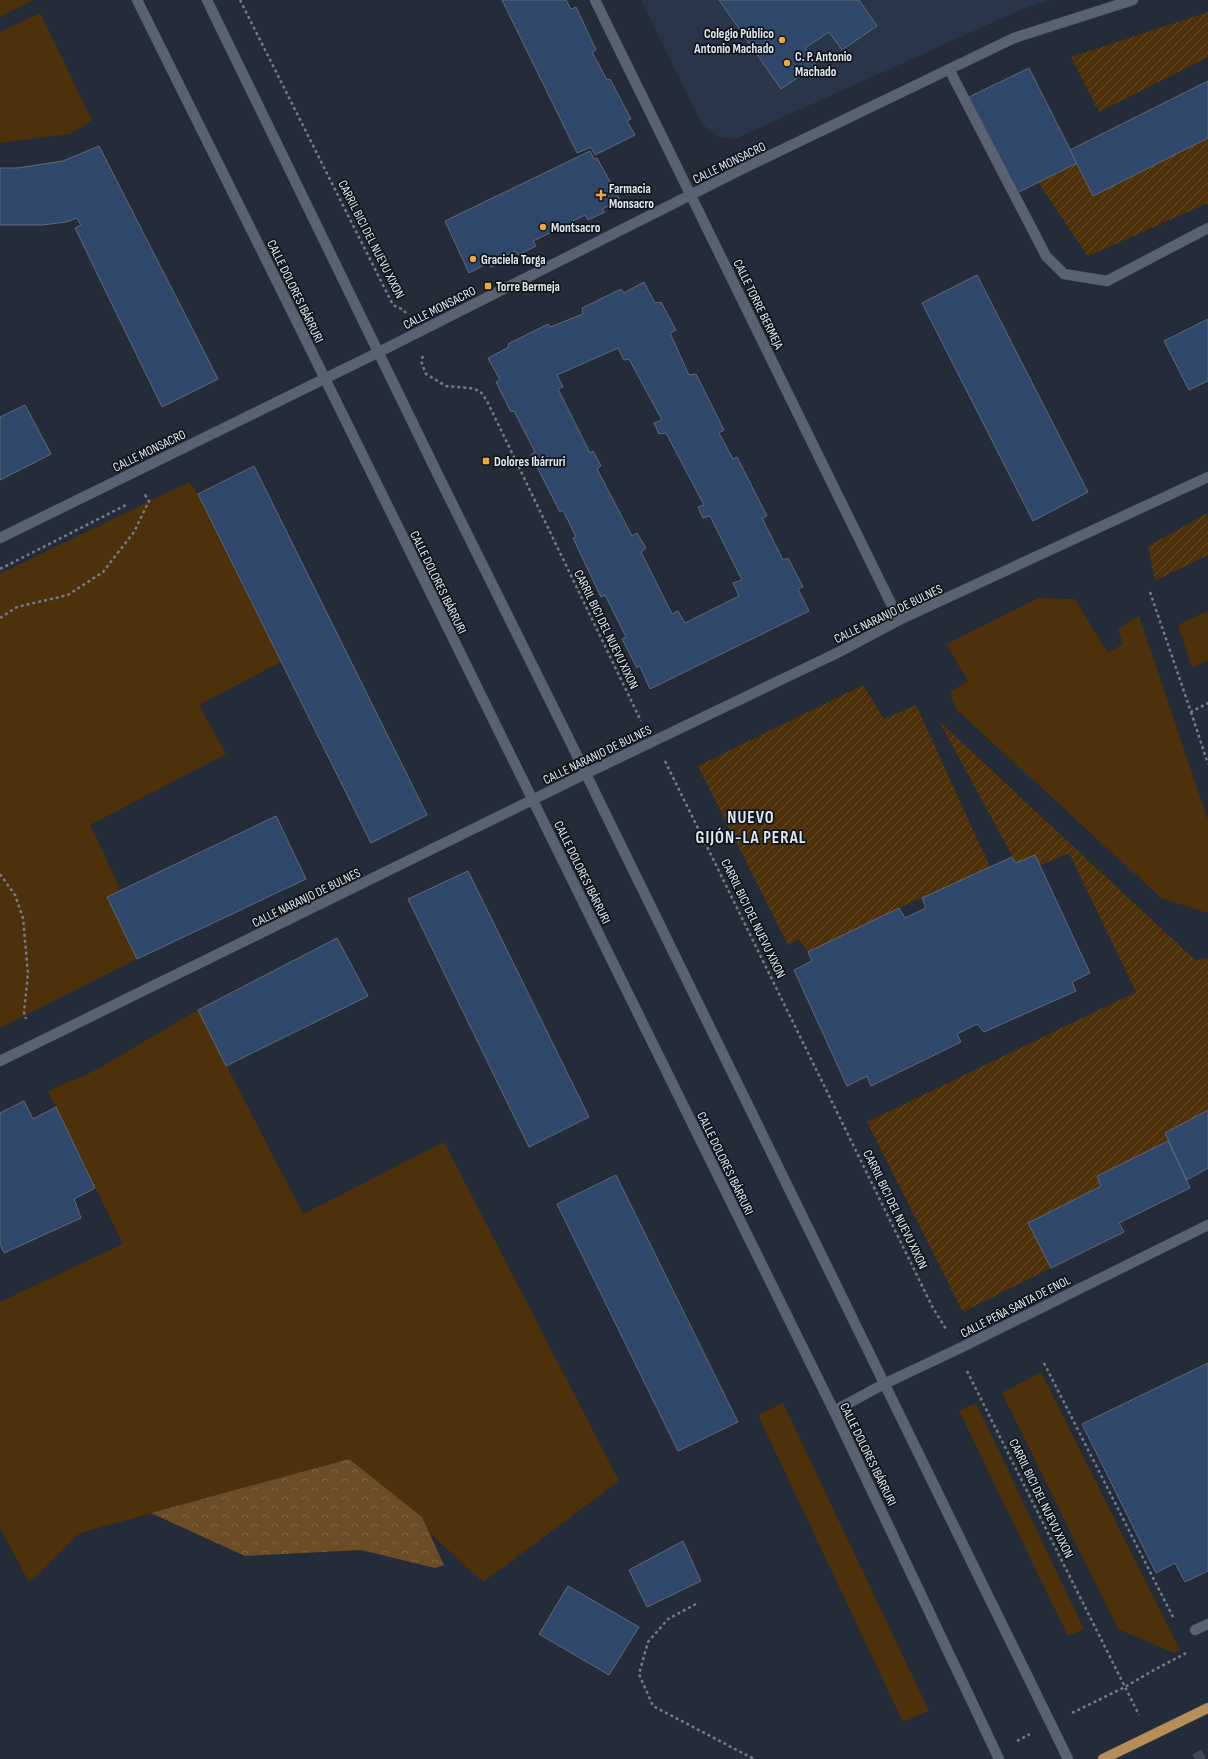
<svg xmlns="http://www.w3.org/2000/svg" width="1208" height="1759" font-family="'Sofia Sans Condensed',sans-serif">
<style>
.built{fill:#293548}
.green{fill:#4c310a}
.forest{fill:url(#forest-crowns)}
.garden{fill:url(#garden-furrows)}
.building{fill:#30476c;stroke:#5e6877;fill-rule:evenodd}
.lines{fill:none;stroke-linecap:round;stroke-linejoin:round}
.street-tunnel{stroke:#404855;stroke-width:10;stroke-dasharray:10 5;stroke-linecap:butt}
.lane-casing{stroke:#404853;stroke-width:11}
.street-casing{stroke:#404853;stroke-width:11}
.secondary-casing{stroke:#404853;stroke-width:11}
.primary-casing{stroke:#404853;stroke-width:11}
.path{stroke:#747b87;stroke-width:2.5;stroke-dasharray:3 3;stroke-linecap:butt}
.lane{stroke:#596271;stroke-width:10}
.street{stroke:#596271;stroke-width:10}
.secondary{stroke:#596271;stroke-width:10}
.primary{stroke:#b68e58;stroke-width:10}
.poi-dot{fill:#f0a63f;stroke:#11151b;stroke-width:1.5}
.labels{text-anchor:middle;stroke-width:3.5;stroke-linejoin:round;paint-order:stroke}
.poi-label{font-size:13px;font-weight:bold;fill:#e2e8f1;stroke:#11151b;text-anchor:start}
.street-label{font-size:13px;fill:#e2e8f1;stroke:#11151b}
.district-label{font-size:17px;font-weight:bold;letter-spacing:1px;fill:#e2e8f1;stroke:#11151b}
</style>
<defs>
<pattern id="forest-crowns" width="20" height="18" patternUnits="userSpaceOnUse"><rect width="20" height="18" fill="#6b4c25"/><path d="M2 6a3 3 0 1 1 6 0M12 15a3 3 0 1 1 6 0" fill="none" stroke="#806645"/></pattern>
<pattern id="garden-furrows" width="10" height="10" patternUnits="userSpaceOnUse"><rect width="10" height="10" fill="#4c310a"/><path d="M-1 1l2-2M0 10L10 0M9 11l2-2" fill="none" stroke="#664f2e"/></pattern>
</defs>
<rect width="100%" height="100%" fill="#242c3a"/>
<polygon class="built" points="641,0 1051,0 1020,10 735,139 718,137 702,124"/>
<g class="green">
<polygon points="0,0 31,0 32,1 0,17"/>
<polygon points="40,13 92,120 82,127 70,134 0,143 0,32"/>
<polygon points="189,482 198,494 281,662 199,705 226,754 90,825 121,890 107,897 137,959 0,1028 0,574"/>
<polygon points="1038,598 1075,599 1108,653 1123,644 1118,629 1139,616 1208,820 1208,913 1161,898 957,710 950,692 968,681 946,644"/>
<polygon points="1208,611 1208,660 1192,668 1178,625"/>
<polygon points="198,1010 303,1214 444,1142 619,1481 483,1582 349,1459 80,1533 29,1582 0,1528 0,1302 123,1244 48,1091 94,1071"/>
<polygon points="1041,1372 1180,1650 1174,1653 1118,1629 1002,1393"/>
<polygon points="783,1403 929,1711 903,1722 758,1415"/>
<polygon points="976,1403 1084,1629 1068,1636 959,1411"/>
</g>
<polygon class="forest" points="349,1459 422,1517 444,1565 435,1568 361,1550 245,1556 151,1513"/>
<g class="garden">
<polygon points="1208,12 1208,57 1099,112 1071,57"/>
<polygon points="1208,138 1208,203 1088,256 1038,182 1077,163"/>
<polygon points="1208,513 1208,555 1155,581 1148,546"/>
<polygon points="863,685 884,719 916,705 990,867 899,908 808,952 799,939 788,945 698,766"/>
<polygon points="939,721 1195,960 1208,958 1208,1110 1165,1133 1168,1141 1098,1176 1101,1186 1028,1223 1051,1268 963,1312 867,1122 1136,992 1069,853 1039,866 1034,855 1016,863"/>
</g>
<g class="building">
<polygon points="502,0 566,0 571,9 576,7 596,50 592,52 607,80 610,79 631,119 627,121 635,135 595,155 591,147 577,153"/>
<polygon points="719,0 859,0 877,26 842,50 829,32 805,48 816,65 781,89"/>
<polygon points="1029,68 1077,163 1017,193 969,97"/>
<polygon points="1208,81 1208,138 1093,196 1070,150"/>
<polygon points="99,146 218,379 162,407 75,228 81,225 77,218 66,222 43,225 0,225 0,168 17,168 63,161"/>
<polygon points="590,151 594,159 597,158 620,200 602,209 605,212 588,220 585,215 571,222 574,227 561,233 558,229 533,241 536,246 518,255 515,251 502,257 505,261 491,267 488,263 469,273 445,221"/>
<polygon points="977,275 1088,492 1033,521 922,303"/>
<path d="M644,282l11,21 6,-1 15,28 -6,3 19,42 7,-1 28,56 -5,3 14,26 4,-2 30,59 -5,2 21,42 5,-2 15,29 -5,2 11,22 -159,78 -10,-23 -3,2 -15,-29 4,-2 -21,-42 -4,2 -28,-59 3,-1 -13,-27 -3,2 -29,-57 4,-3 -21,-41 -3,1 -15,-30 4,-2 -12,-22 21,-11 -1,-3 40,-20 2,3 33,-13 -1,-6 39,-19 3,4zM618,348l6,12 5,-1 33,61 -8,3 5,11 7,-1 38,72 -6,2 5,11 7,-2 32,64 -9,3 6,13 -54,27 -7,-12 -6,3 -31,-62 5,-4 -9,-15 -5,3 -35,-67 4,-3 -8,-15 -3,2 -32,-64 5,-2 -6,-12z"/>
<polygon points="1208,319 1208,381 1189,390 1164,341"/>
<polygon points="25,405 51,454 0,480 0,417"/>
<polygon points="254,466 427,815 371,843 198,494"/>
<polygon points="276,816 306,879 137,959 107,897"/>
<polygon points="1035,855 1090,973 1072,982 1076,991 984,1032 977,1024 957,1034 961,1042 871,1086 867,1076 847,1086 794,970 812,961 808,952 899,908 905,918 926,908 922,898 1012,857 1016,863"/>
<polygon points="468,871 589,1117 529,1147 408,899"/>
<polygon points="337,938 368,996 226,1066 198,1010"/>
<polygon points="24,1101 33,1119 56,1107 95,1188 74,1199 81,1218 4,1253 0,1244 0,1113"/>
<polygon points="1208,1110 1208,1168 1187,1180 1165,1133"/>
<polygon points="1168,1141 1190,1188 1119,1223 1124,1232 1051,1268 1028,1223 1101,1186 1097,1176"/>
<polygon points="616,1175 738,1422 678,1451 557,1204"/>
<polygon points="1208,1363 1208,1571 1185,1582 1175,1563 1156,1573 1082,1424"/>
<polygon points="683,1541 701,1581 647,1607 629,1570"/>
<polygon points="568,1586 639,1627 609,1675 539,1634"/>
</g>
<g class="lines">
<polyline class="street-tunnel" points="1195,1759 1208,1751"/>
<defs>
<g id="lane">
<polyline points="949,69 1046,256 1064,274 1107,281 1208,228"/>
<polyline points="1195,1630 1208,1624"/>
</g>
<g id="street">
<polyline points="595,0 899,620"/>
<polyline points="0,538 379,352 744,168 1014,38 1133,0"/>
<polyline points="0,1061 585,774 839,652 899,620 1208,477"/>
<polyline points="834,1411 884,1384 956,1350 1208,1225"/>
</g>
<g id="secondary">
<polyline points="137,0 298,324 834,1411 999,1759"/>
<polyline points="207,0 440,479 564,729 1068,1759"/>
</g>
<polyline id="primary" points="1103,1759 1208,1708"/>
</defs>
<use href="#lane" class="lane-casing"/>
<use href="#street" class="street-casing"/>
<use href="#secondary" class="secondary-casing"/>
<use href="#primary" class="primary-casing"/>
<g class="path">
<polyline points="240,0 393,305 404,310 406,314"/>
<polyline points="423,356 421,361 426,374 446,386 470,388 480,391 487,401 641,721"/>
<polyline points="0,569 128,504"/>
<polyline points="1150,592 1191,712 1208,703"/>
<polyline points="0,618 17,607 68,595 103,572 134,532 149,501 145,495 143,496"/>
<polyline points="1191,712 1208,764"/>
<polyline points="665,761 933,1308 946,1329"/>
<polyline points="0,874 15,895 23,918 28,974 24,1012 26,1019"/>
<polyline points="1044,1363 1174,1619"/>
<polyline points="967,1371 1139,1715"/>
<polyline points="696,1604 668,1619 648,1642 639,1674 653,1706 754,1759"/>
<polyline points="1072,1713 1125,1687 1154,1670 1188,1652"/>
<polyline points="1017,1741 1030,1734"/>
</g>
<use href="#lane" class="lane"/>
<use href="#street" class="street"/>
<use href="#secondary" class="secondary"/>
<use href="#primary" class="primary"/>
</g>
<g class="poi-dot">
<circle cx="782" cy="40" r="4"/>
<circle cx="787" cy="63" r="4"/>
<path d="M599 189h4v4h4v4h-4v4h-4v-4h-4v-4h4z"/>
<circle cx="543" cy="227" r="4"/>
<circle cx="473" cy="259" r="4"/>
<rect x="484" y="282" width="8" height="8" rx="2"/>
<rect x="482" y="457" width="8" height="8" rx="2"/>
</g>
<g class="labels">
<g class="poi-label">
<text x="774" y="38" text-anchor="end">Colegio Público<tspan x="774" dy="15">Antonio Machado</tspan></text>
<text x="795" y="61">C. P. Antonio<tspan x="795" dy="15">Machado</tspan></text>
<text x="609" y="193">Farmacia<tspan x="609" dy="15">Monsacro</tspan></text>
<text x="551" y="232">Montsacro</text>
<text x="481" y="264">Graciela Torga</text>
<text x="496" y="291">Torre Bermeja</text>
<text x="494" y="466">Dolores Ibárruri</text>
</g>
<g class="street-label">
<text transform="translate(729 162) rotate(-26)" y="5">CALLE MONSACRO</text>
<text transform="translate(372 239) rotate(63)" y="5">CARRIL BICI DEL NUEVU XIXON</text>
<text transform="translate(296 291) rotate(64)" y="5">CALLE DOLORES IBÁRRURI</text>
<text transform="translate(759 304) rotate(64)" y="5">CALLE TORRE BERMEJA</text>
<text transform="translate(439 307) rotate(-27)" y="5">CALLE MONSACRO</text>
<text transform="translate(149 450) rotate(-26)" y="5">CALLE MONSACRO</text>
<text transform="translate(439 582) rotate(64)" y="5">CALLE DOLORES IBÁRRURI</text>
<text transform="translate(888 613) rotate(-26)" y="5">CALLE NARANJO DE BULNES</text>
<text transform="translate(607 629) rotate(64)" y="5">CARRIL BICI DEL NUEVU XIXON</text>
<text transform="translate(597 754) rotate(-26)" y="5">CALLE NARANJO DE BULNES</text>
<text transform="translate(583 872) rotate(64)" y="5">CALLE DOLORES IBÁRRURI</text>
<text transform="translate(306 897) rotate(-26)" y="5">CALLE NARANJO DE BULNES</text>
<text transform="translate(754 918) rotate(64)" y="5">CARRIL BICI DEL NUEVU XIXON</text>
<text transform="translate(726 1163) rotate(64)" y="5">CALLE DOLORES IBÁRRURI</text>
<text transform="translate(896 1209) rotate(64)" y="5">CARRIL BICI DEL NUEVU XIXON</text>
<text transform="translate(1015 1306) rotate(-27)" y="5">CALLE PEÑA SANTA DE ENOL</text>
<text transform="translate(869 1454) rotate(64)" y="5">CALLE DOLORES IBÁRRURI</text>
<text transform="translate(1042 1498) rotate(64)" y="5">CARRIL BICI DEL NUEVU XIXON</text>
</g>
<g class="district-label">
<text x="751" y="823">NUEVO<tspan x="751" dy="20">GIJÓN-LA PERAL</tspan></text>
</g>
</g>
</svg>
